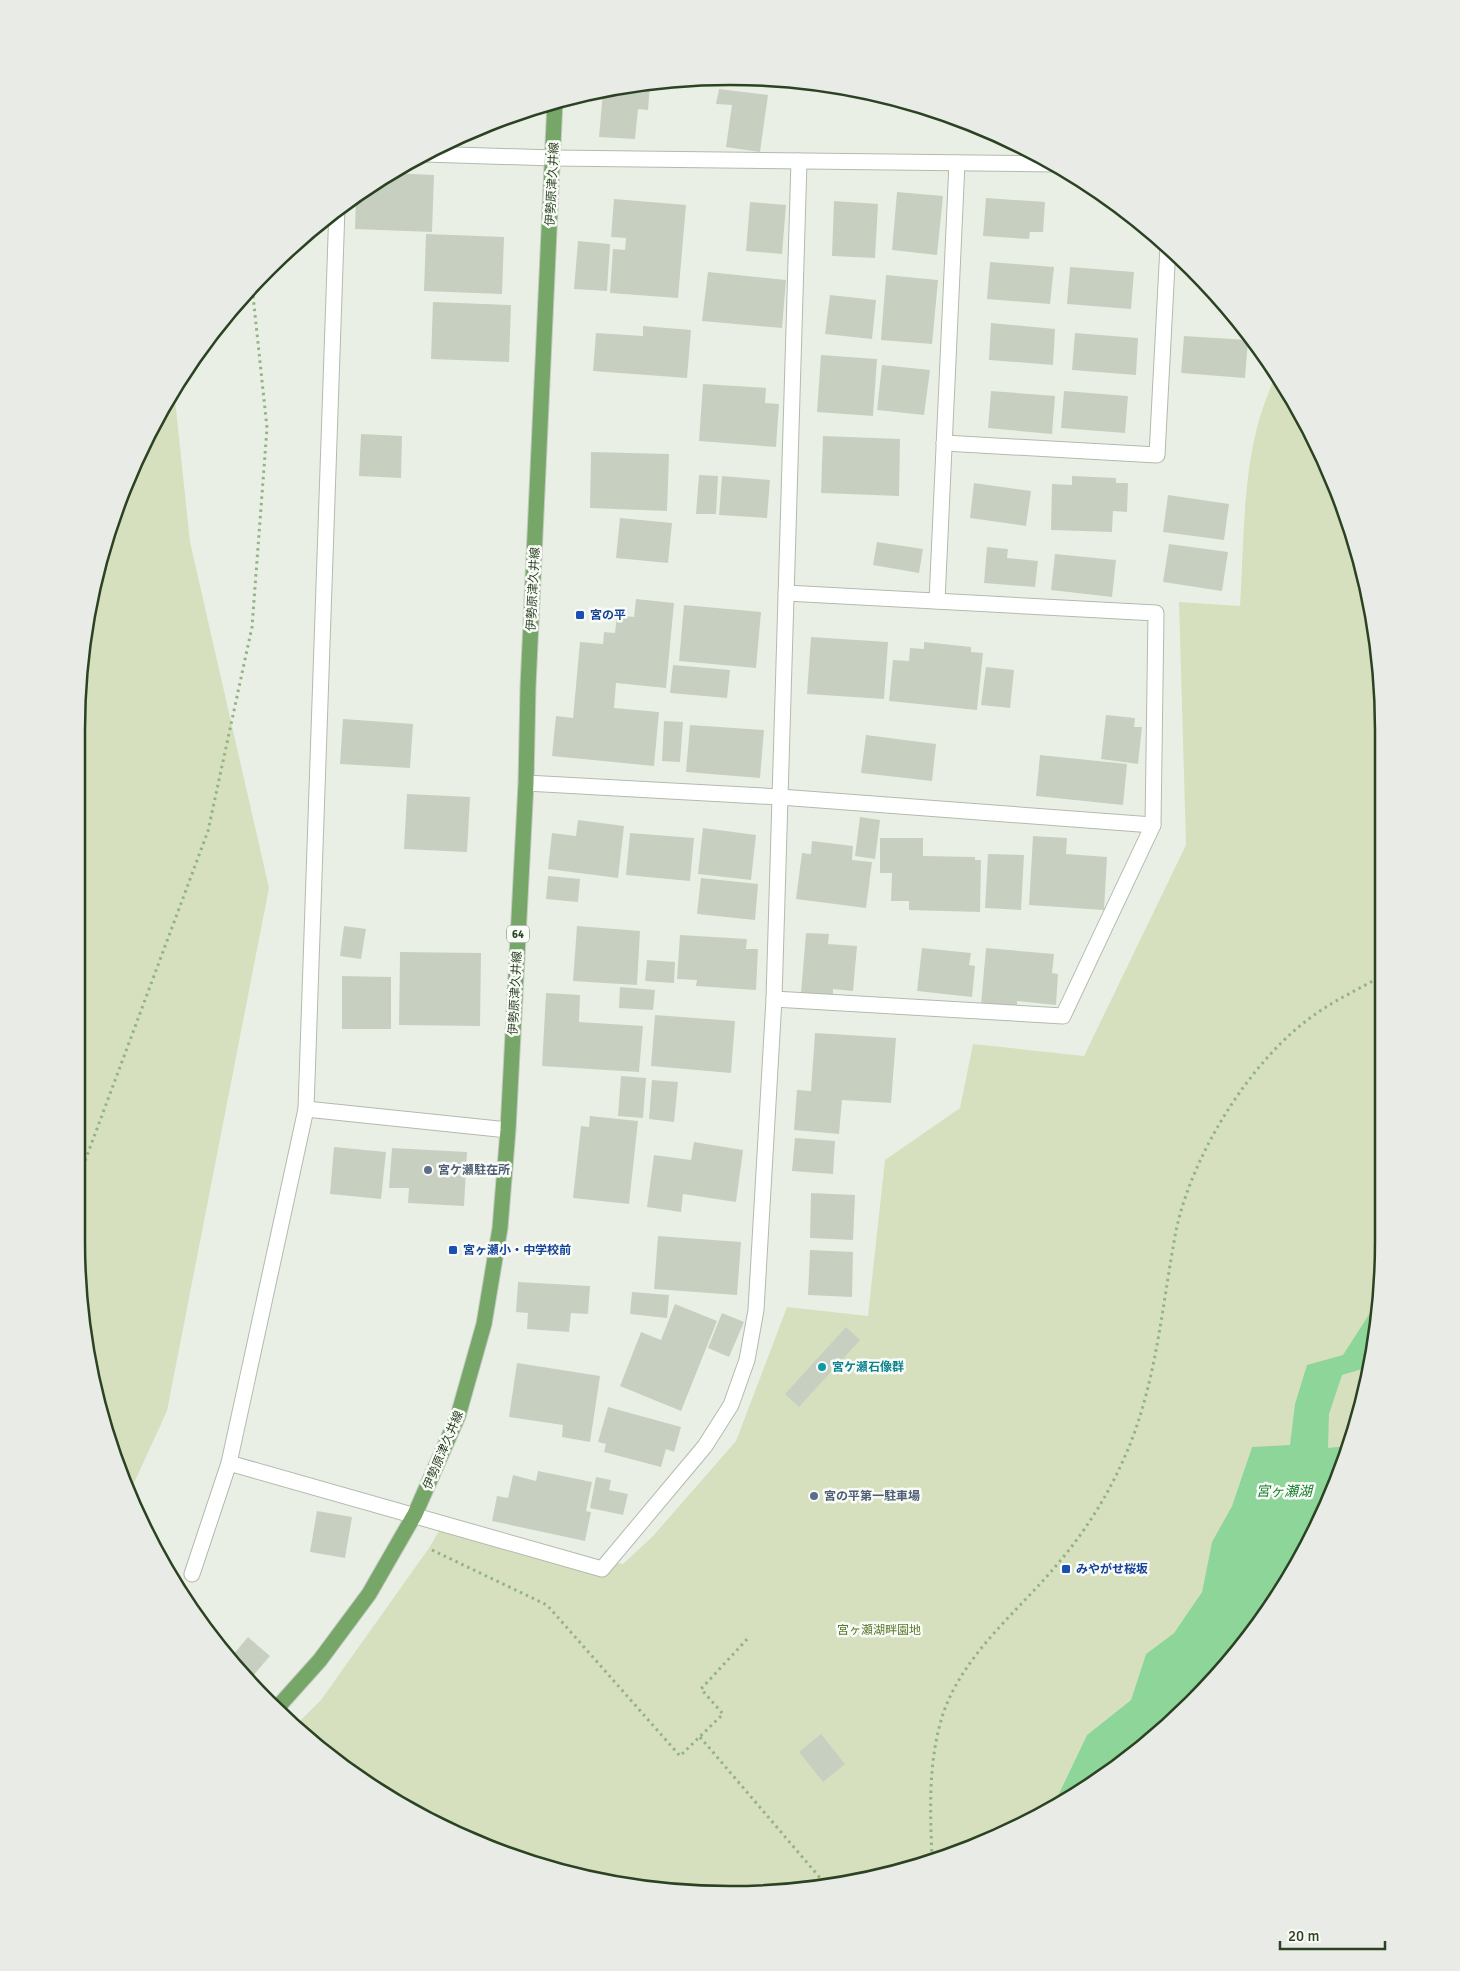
<svg xmlns="http://www.w3.org/2000/svg" width="1460" height="1971" font-family="Signika,'Noto Sans JP',sans-serif">
<style>
.green{fill:#d6e0be}
.water{fill:#8dd599}
.building{fill:#c7d0c0}
.lines{fill:none;stroke-linecap:round;stroke-linejoin:round}
.street-casing{stroke:#b1bbac;stroke-width:17}
.primary-casing{stroke:#c4cac1;stroke-width:17}
.path{stroke:#93b385;stroke-width:3;stroke-dasharray:2.5 4;stroke-linecap:butt}
.street{stroke:#fff;stroke-width:15}
.primary{stroke:#77a669;stroke-width:15}
.transit-dot{fill:#1a4fb4;stroke:#f9fbf7;stroke-width:2}
.service-dot{fill:#5c6f8a;stroke:#f9fbf7;stroke-width:2}
.culture-dot{fill:#0f9aa8;stroke:#f9fbf7;stroke-width:2}
.labels{text-anchor:middle;stroke-width:5;stroke-linejoin:round;paint-order:stroke}
.shield{fill:#f9fbf7;stroke:#697a63;stroke-width:1}
.shield-label{font-size:11px;font-weight:bold;fill:#2b4223}
.street-label{font-size:12px;fill:#2b4223;stroke:#f9fbf7}
.transit-label{font-size:12px;font-weight:bold;fill:#164399;stroke:#f9fbf7;text-anchor:start}
.service-label{font-size:12px;font-weight:bold;fill:#4e5e75;stroke:#f9fbf7;text-anchor:start}
.culture-label{font-size:12px;font-weight:bold;fill:#0d838f;stroke:#f9fbf7;text-anchor:start}
.park-label{font-size:12px;fill:#5a7b2c;stroke:#f9fbf7}
.water-label{font-size:14px;font-style:italic;fill:#1a812e;stroke:#f9fbf7}
.rim{fill:none;stroke:#2b4223;stroke-width:2.5}
</style>
<rect width="100%" height="100%" fill="#eaefe6"/>
<g class="green">
<path d="M1275,378l59,102 44,164 4,640 -21,126 -13,36 -20,3 -76,-2 -20,59 -20,37 -10,49 -28,41 -28,21 -15,46 -44,35 -32,67 -75,43 -165,44h-171l-83,-17 -120,-45 -147,-100 27,-27 108,-152 10,-17 184,33 30,-28 83,-95 51,-134 81,9 17,-156 75,-52 13,-64 111,12 102,-211 -7,-243 61,4c5,-76 1,-158 35,-228z"/>
<polygon points="174,390 190,542 269,888 167,1411 128,1496 99,1410 76,1241 76,730 98,561 126,480"/>
</g>
<polygon class="water" points="1379,1305 1369,1367 1342,1375 1329,1414 1328,1448 1348,1446 1316,1530 1222,1672 1128,1759 1055,1802 1087,1735 1131,1700 1146,1654 1174,1633 1202,1592 1212,1542 1232,1506 1252,1447 1290,1445 1295,1404 1307,1365 1343,1355 1372,1310"/>
<g class="building">
<polygon points="650,84 648,110 638,109 635,139 599,137 603,92"/>
<polygon points="719,89 768,95 760,152 726,147 732,105 716,104"/>
<polygon points="393,173 434,175 432,232 355,229 356,196"/>
<polygon points="897,192 943,196 937,255 892,250"/>
<polygon points="986,198 1045,202 1043,232 1030,232 1029,239 983,236"/>
<polygon points="614,199 686,205 678,298 610,293 613,249 625,250 626,238 611,237"/>
<polygon points="834,201 878,204 875,258 832,256"/>
<polygon points="750,202 786,205 782,254 746,251"/>
<polygon points="426,234 504,237 502,294 424,291"/>
<polygon points="578,241 610,244 607,291 574,289"/>
<polygon points="990,262 1054,267 1050,304 987,299"/>
<polygon points="1070,267 1134,272 1131,309 1067,304"/>
<polygon points="708,272 786,280 782,328 702,321"/>
<polygon points="886,275 938,280 932,344 881,340"/>
<polygon points="830,295 876,300 872,339 825,334"/>
<polygon points="433,302 511,305 509,362 431,359"/>
<polygon points="991,323 1055,329 1053,365 989,360"/>
<polygon points="643,326 691,330 687,378 593,371 596,333 643,336"/>
<polygon points="1075,333 1138,338 1136,375 1072,370"/>
<polygon points="1184,336 1248,340 1245,378 1181,373"/>
<polygon points="821,355 877,359 873,416 817,412"/>
<polygon points="882,365 930,370 924,415 877,410"/>
<polygon points="703,384 766,388 765,403 779,404 776,447 699,441"/>
<polygon points="991,391 1055,396 1052,434 988,428"/>
<polygon points="1064,391 1128,396 1125,433 1061,428"/>
<polygon points="361,434 402,436 401,478 359,476"/>
<polygon points="823,436 900,439 899,496 821,493"/>
<polygon points="591,452 669,454 667,511 590,508"/>
<polygon points="699,475 718,476 716,514 696,514"/>
<polygon points="722,476 770,480 767,518 719,515"/>
<polygon points="1072,476 1116,478 1116,483 1128,483 1127,512 1113,511 1112,532 1051,530 1052,484 1072,485"/>
<polygon points="974,483 1031,491 1026,526 970,518"/>
<polygon points="1168,495 1229,504 1224,540 1163,532"/>
<polygon points="620,518 672,523 668,563 616,558"/>
<polygon points="877,542 923,549 919,573 873,565"/>
<polygon points="1169,544 1228,552 1222,591 1163,582"/>
<polygon points="987,547 1008,549 1007,558 1038,561 1035,587 984,583"/>
<polygon points="1055,554 1116,560 1112,597 1051,590"/>
<polygon points="636,599 674,603 666,688 616,683 614,708 659,712 654,766 552,756 556,716 573,718 580,642 603,644 604,632 615,633 617,615 634,617"/>
<polygon points="684,605 761,612 756,668 679,661"/>
<polygon points="811,637 888,642 884,699 807,694"/>
<polygon points="924,642 971,647 971,652 983,653 977,710 889,701 893,660 909,661 910,648 924,649"/>
<polygon points="673,665 730,670 727,698 670,693"/>
<polygon points="986,667 1014,670 1010,708 981,705"/>
<polygon points="1106,715 1135,718 1134,727 1142,727 1138,764 1101,759"/>
<polygon points="343,719 413,724 410,768 340,764"/>
<polygon points="664,721 683,722 680,762 662,761"/>
<polygon points="690,725 764,730 760,778 686,772"/>
<polygon points="866,735 936,744 932,781 861,773"/>
<polygon points="1040,755 1127,764 1123,805 1036,796"/>
<polygon points="407,794 470,797 467,852 404,849"/>
<polygon points="860,817 880,820 875,859 855,856"/>
<polygon points="578,820 624,826 618,878 548,869 552,833 576,836"/>
<polygon points="703,828 756,835 751,880 698,874"/>
<polygon points="630,833 694,838 690,881 626,875"/>
<polygon points="1033,836 1067,838 1066,854 1107,857 1104,910 1029,905"/>
<polygon points="880,838 923,838 923,856 975,857 975,860 981,860 980,912 909,910 909,901 891,901 892,873 880,873"/>
<polygon points="812,841 853,846 852,860 872,862 866,908 796,899 802,853 811,854"/>
<polygon points="988,854 1024,855 1021,910 985,908"/>
<polygon points="548,876 580,879 578,902 546,899"/>
<polygon points="701,878 758,884 755,920 697,914"/>
<polygon points="344,926 366,929 361,959 340,956"/>
<polygon points="577,926 640,931 637,985 573,981"/>
<polygon points="806,933 829,934 828,944 857,946 853,991 833,989 833,995 801,993"/>
<polygon points="680,935 747,939 746,949 758,949 756,990 696,986 697,980 677,979"/>
<polygon points="922,948 971,953 969,965 975,966 972,997 917,991"/>
<polygon points="986,948 1054,954 1052,973 1058,974 1056,1005 1017,1001 1017,1008 981,1005"/>
<polygon points="400,952 481,953 480,1026 399,1025"/>
<polygon points="647,960 675,962 674,983 645,981"/>
<polygon points="342,976 391,977 391,1029 342,1029"/>
<polygon points="620,987 655,990 653,1010 619,1008"/>
<polygon points="546,993 580,995 579,1022 643,1026 639,1072 542,1066"/>
<polygon points="655,1015 735,1021 731,1073 651,1066"/>
<polygon points="815,1033 896,1038 891,1103 842,1100 839,1134 794,1130 797,1090 811,1091"/>
<polygon points="621,1076 646,1078 643,1118 618,1116"/>
<polygon points="652,1080 678,1082 674,1122 649,1119"/>
<polygon points="590,1116 638,1121 629,1204 573,1198 581,1126 589,1127"/>
<polygon points="795,1138 835,1141 833,1174 792,1171"/>
<polygon points="694,1142 743,1150 736,1202 683,1194 681,1212 647,1207 654,1155 691,1160"/>
<polygon points="334,1147 386,1152 381,1199 330,1194"/>
<polygon points="392,1148 467,1152 464,1206 408,1203 409,1188 389,1188"/>
<polygon points="811,1193 855,1195 853,1240 810,1238"/>
<polygon points="658,1236 741,1242 737,1295 654,1289"/>
<polygon points="810,1250 853,1252 852,1297 808,1295"/>
<polygon points="518,1282 590,1286 588,1314 571,1313 569,1332 527,1329 528,1313 516,1312"/>
<polygon points="632,1292 669,1295 667,1318 630,1314"/>
<polygon points="675,1304 717,1321 681,1411 620,1386 641,1332 661,1340"/>
<polygon points="722,1313 744,1322 729,1357 708,1348"/>
<polygon points="846,1327 860,1340 799,1407 785,1394"/>
<polygon points="517,1363 600,1376 590,1442 562,1437 563,1425 509,1417"/>
<polygon points="608,1407 681,1427 674,1452 666,1449 661,1467 604,1452 606,1444 598,1442"/>
<polygon points="538,1471 592,1482 586,1511 591,1512 585,1541 492,1521 497,1496 508,1498 513,1475 536,1481"/>
<polygon points="596,1477 611,1480 609,1490 628,1494 623,1515 590,1508"/>
<polygon points="317,1511 352,1517 345,1558 310,1552"/>
<polygon points="248,1637 270,1656 251,1678 232,1656"/>
<polygon points="821,1734 845,1764 823,1782 799,1752"/>
</g>
<g class="lines">
<defs>
<g id="street">
<polyline points="425,154 553,158 1056,164"/>
<polyline points="944,443 1157,455 1168,246"/>
<polyline points="937,601 957,163"/>
<polyline points="526,783 780,797 1153,825"/>
<polyline points="774,999 1063,1016 1153,825 1156,613 786,593"/>
<polyline points="306,1109 508,1130"/>
<polyline points="229,1463 602,1569 705,1446 731,1405 747,1360 756,1310 774,999 799,161"/>
<polyline points="192,1574 229,1463 306,1109 337,208"/>
</g>
<polyline id="primary" points="277,1708 320,1660 369,1594 415,1514 458,1416 484,1324 500,1228 508,1130 526,783 528,687 555,101"/>
</defs>
<use href="#street" class="street-casing"/>
<use href="#primary" class="primary-casing"/>
<g class="path">
<polyline points="76,1185 208,831 252,627 267,428 252,286"/>
<polyline points="432,1550 547,1605 680,1756 723,1714 701,1689 749,1637"/>
<polyline points="700,1737 827,1886"/>
<path d="M932,1858c-2,-49 -4,-97 11,-144 20,-59 73,-101 112,-147 26,-30 49,-65 65,-100 36,-74 41,-157 56,-236 16,-77 76,-174 141,-218 20,-14 42,-24 63,-36"/>
</g>
<use href="#street" class="street"/>
<use href="#primary" class="primary"/>
</g>
<g class="transit-dot">
<rect x="575" y="610" width="10" height="10" rx="2.5"/>
<rect x="448" y="1245" width="10" height="10" rx="2.5"/>
<rect x="1061" y="1564" width="10" height="10" rx="2.5"/>
</g>
<g class="service-dot">
<circle cx="428" cy="1170" r="5"/>
<circle cx="814" cy="1496" r="5"/>
</g>
<circle class="culture-dot" cx="822" cy="1367" r="5"/>
<g class="labels">
<rect class="shield" x="507" y="925.5" width="22" height="17" rx="4"/>
<g class="shield-label">
<text x="518" y="938">64</text>
</g>
<g class="street-label">
<text transform="translate(552 184) rotate(-87)" y="4">伊勢原津久井線</text>
<text transform="translate(533 589) rotate(-87)" y="4">伊勢原津久井線</text>
<text transform="translate(515 993) rotate(-87)" y="4">伊勢原津久井線</text>
<text transform="translate(443 1450) rotate(-67)" y="4">伊勢原津久井線</text>
</g>
<g class="transit-label">
<text x="590" y="619">宮の平</text>
<text x="463" y="1254">宮ヶ瀬小・中学校前</text>
<text x="1076" y="1573">みやがせ桜坂</text>
</g>
<g class="service-label">
<text x="438" y="1174">宮ケ瀬駐在所</text>
<text x="824" y="1500">宮の平第一駐車場</text>
</g>
<g class="culture-label">
<text x="832" y="1371">宮ケ瀬石像群</text>
</g>
<g class="park-label">
<text x="879" y="1634">宮ヶ瀬湖畔園地</text>
</g>
<g class="water-label">
<text x="1284" y="1496">宮ヶ瀬湖</text>
</g>
</g>
<path d="M0 0H1460V1971H0ZM730 85H730A645 645 0 0 1 1375 730V1241A645 645 0 0 1 730 1886H730A645 645 0 0 1 85 1241V730A645 645 0 0 1 730 85Z" fill="#e9ece6" fill-rule="evenodd"/>
<path class="rim" d="M730 85H730A645 645 0 0 1 1375 730V1241A645 645 0 0 1 730 1886H730A645 645 0 0 1 85 1241V730A645 645 0 0 1 730 85Z"/>
<path d="M1280 1941v8h105v-8" fill="none" stroke="#2b4223" stroke-width="2.5"/>
<text x="1288" y="1941" font-size="15" fill="#2b4223" stroke="#f9fbf7" stroke-width="4" paint-order="stroke">20 m</text>
</svg>
